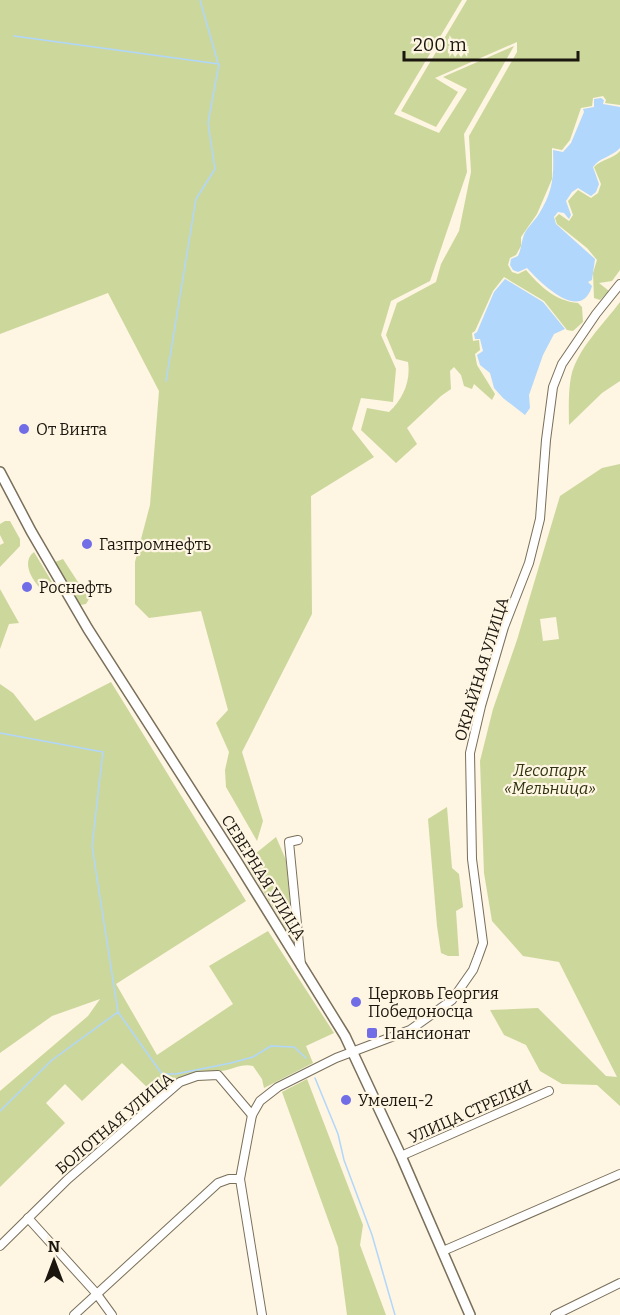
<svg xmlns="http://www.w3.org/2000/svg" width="620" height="1315" font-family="Bitter,serif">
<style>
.green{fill:#ccd79c;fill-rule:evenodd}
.water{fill:#b1d7fc}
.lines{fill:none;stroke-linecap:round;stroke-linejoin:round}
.stream{stroke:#b1d7fc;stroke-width:1.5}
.minor-casing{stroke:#796f5a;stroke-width:10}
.major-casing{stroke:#796f5a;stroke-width:12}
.minor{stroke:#fff;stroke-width:8}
.major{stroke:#fff;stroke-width:9}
.poi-dot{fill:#716de7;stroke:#fef5e2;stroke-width:2}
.labels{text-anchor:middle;stroke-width:4.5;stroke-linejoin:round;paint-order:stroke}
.poi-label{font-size:16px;fill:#1b170f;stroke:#fef5e2;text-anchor:start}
.street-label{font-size:16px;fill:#1b170f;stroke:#fef5e2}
.park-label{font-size:16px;font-style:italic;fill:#2f3410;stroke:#fef5e2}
</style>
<rect width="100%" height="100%" fill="#fef5e2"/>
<g class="green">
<polygon points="0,0 462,0 394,114 439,133 467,89 443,77 514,46 464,134 467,172 430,281 391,301 381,335 396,369 393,402 361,398 352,429 374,457 311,496 312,614 242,752 263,821 257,841 226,787 225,770 229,752 216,723 228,710 201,611 149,618 135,604 135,562 150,505 159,391 108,293 0,334"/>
<path d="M467,0h153v105l-15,-2 1,-3 -3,-4 -10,2 -1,8 -11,2 -11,32 -8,10 -10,-2v31l-15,35 -16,23v9l-5,9 -6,3 -2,7 4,7 6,2 8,-4c14,16 29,31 52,33l4,4 1,15 -10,9 -6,-1 -23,-29 -40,-24 -11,14 -18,40 -3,2 1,8 6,-1 1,10 -5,4 2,11 18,29 -3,6 -18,-16 -2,5 -8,-3 -3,-11 -7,-8 -4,4 1,18 -10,7 -34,32 10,16 -21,19 -35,-33 6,-22 22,4c14,-13 22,-31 19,-50l-12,-3 -10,-24 11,-32 39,-21 5,-18 18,-33 12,-59 -2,-36 48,-84v-10l-82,36 23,14 -22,35 -35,-16z"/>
<path d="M620,151v119l-8,11 -13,2 10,8 -9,9 -6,-2 -1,-25 4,-13 -10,-12 -30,-24 -2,-6 4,-4 10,7 4,-6 -5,-14 10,-11 13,8 7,-5 3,-9 -7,-17c8,-8 19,-8 26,-16z"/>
<path d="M620,302v79l-18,12 -33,32c0,-16 -1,-32 2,-48 6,-28 32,-52 49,-75z"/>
<path d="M620,464v642l-23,-21 -35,-1 -22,-13 -14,-26 -22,-10 -14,-25 48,-2 68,68 11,1 -58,-115 -36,-6 -31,-35 -8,-48 -4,-112 13,-52 24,-69 43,-144 42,-28zM556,617l3,22 -16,2 -3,-22z"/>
<polygon points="5,521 10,521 20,539 20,546 0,567 0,545 4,543 0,535 0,524"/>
<path d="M34,552l24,40 -17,-3c-9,-9 -20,-27 -7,-37z"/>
<polygon points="63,559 89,599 86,604 80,605 55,562"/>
<polygon points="0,589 19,623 9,624 0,649"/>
<path d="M111,682l135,219 -130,83 41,71 76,-51 -24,-38 59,-35 66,102 -28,13 7,17 -49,25 -2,-9 -9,-13c-12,-3 -20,4 -32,5 -28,5 -43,9 -69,21l-30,-29 -40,38 -17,-17 -19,19 19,20 -65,64v-96l88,-75 12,-17 -48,17 -52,37v-369l13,9 22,28z"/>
<polygon points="447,807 452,868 459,874 463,907 456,911 459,956 448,956 441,953 437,926 428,819"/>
<polygon points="276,837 286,860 293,932 290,935 245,862"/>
<polygon points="307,1079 363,1225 360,1245 386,1315 347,1315 338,1247 282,1092"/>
</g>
<g class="water">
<path d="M601,98l3,2 -1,4 17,3v41c-8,9 -20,9 -27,19l6,17 -3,8 -5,4 -13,-8 -6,4 -6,9 5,14 -2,4 -5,-6 -6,-1 -4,5 2,7 39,35 -3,21 -4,2 4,4c-11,38 -52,-4 -65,-18l-9,4 -5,-2 -3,-5 1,-6 7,-3c3,-6 3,-12 5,-18 2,-9 11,-16 16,-24 14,-23 15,-37 14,-64l10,2 8,-9 13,-31 -1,-3 11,-2v-8z"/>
<polygon points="505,279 543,302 565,329 554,334 543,355 529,395 530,408 525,415 503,398 494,388 490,373 480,365 477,355 483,351 480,339 475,339 474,334 477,332 494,292"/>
</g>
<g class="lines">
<g class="stream">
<polyline points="200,0 218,63"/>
<polyline points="14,36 219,64 208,123 215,169 196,199 166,381"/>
<polyline points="0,733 103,752 92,846 118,1012"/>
<polyline points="315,1078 338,1134 344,1160 372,1235 395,1315"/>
<polyline points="0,1111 52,1060 118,1012 162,1074 176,1074 231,1063 253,1057 271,1046 294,1047 306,1058"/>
</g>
<defs>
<g id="minor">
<polyline points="298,840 289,842 301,965"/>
<polyline points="401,1156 549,1091"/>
<polyline points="28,1218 96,1293 112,1315"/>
<polyline points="0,1246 68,1179 180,1082 197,1076 218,1075 252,1115"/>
<polyline points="443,1251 620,1174"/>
<polyline points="74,1315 218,1183 229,1179 240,1179"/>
<polyline points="262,1315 240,1179 252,1115 260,1101 278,1087 336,1058 410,1030 452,1000 473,970 478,957 483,943 472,859 470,753 481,706 504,627 529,563 540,519 546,440 553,387 562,364 596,314 620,284"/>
<polyline points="555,1315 620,1283"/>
</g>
<polyline id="major" points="0,472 31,531 88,629 236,860 345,1036 401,1156 470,1315"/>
</defs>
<use href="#minor" class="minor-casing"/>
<use href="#major" class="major-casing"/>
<use href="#minor" class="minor"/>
<use href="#major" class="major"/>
</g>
<g class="poi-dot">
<circle cx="24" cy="429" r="6"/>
<circle cx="87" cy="544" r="6"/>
<circle cx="27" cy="587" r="6"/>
<circle cx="356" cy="1002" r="6"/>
<rect x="366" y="1027" width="12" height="12" rx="3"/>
<circle cx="346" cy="1100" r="6"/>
</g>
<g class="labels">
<g class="poi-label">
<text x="36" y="435">От Винта</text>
<text x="99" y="550">Газпромнефть</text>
<text x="39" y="593">Роснефть</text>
<text x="368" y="999">Церковь Георгия<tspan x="368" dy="18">Победоносца</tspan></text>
<text x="384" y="1039">Пансионат</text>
<text x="358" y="1106">Умелец-2</text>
</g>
<g class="street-label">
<text transform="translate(481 669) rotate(-73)" y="6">ОКРАЙНАЯ УЛИЦА</text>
<text transform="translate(264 877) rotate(58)" y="6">СЕВЕРНАЯ УЛИЦА</text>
<text transform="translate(470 1111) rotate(-24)" y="6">УЛИЦА СТРЕЛКИ</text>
<text transform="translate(114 1123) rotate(-40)" y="6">БОЛОТНАЯ УЛИЦА</text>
</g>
<g class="park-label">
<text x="550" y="776">Лесопарк<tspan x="550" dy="18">«Мельница»</tspan></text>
</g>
</g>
<g transform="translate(54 1261)" stroke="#fef5e2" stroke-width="4.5" paint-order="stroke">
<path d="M0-4.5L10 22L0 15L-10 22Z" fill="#1b170f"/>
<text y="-9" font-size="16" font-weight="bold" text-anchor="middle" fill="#1b170f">N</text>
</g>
<path d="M404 51v9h174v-9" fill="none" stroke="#1b170f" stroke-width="3"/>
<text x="413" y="51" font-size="18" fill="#1b170f" stroke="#fef5e2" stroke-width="4.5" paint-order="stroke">200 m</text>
</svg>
